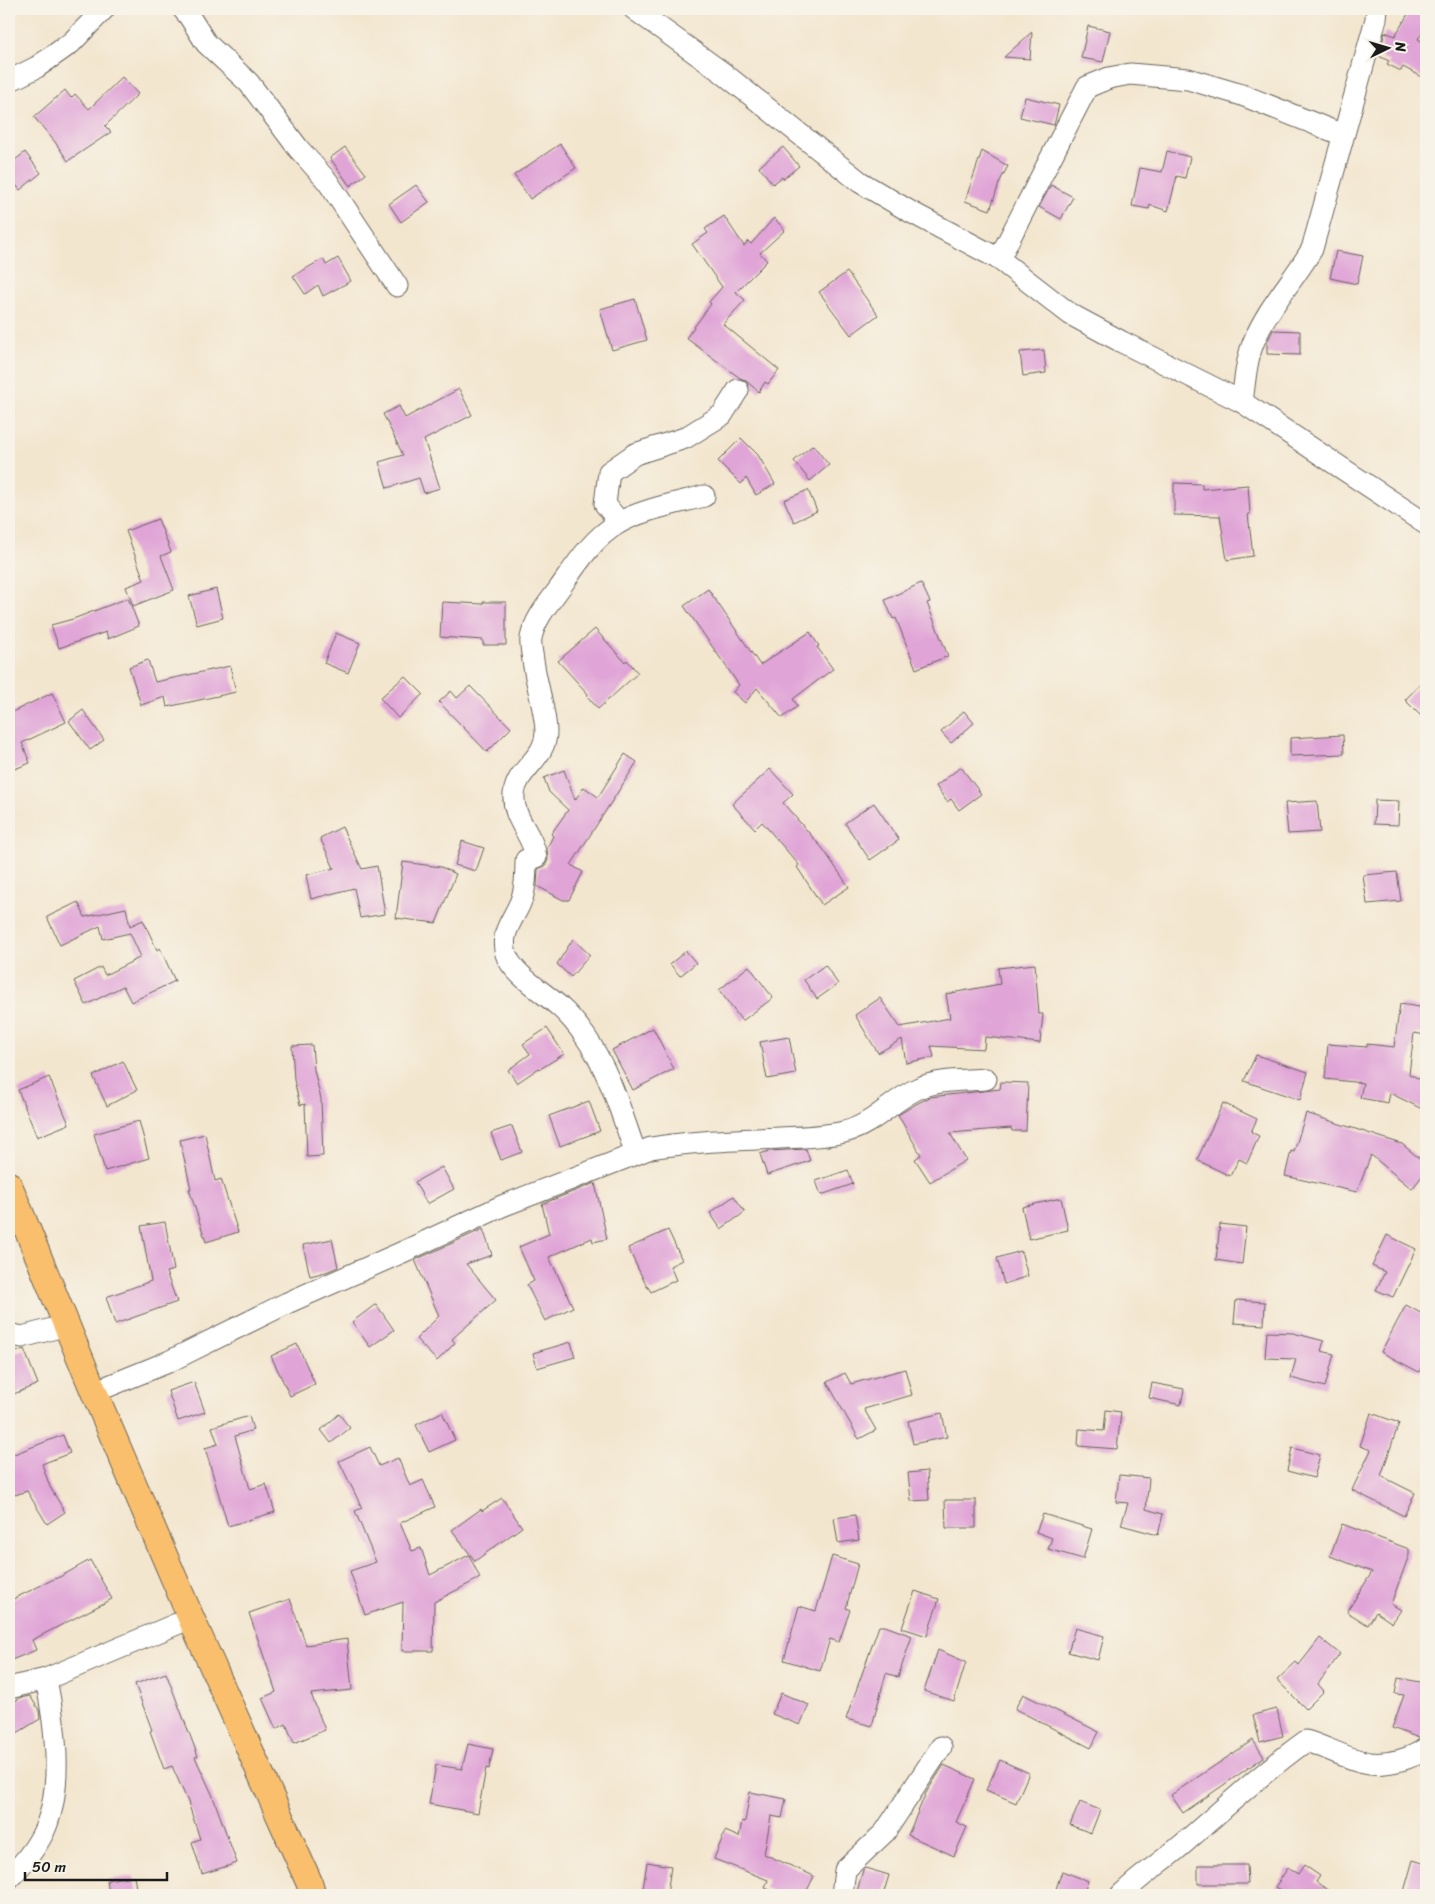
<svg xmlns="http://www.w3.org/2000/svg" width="1435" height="1904" font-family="Sriracha,sans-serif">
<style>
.building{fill:#e0a4d7}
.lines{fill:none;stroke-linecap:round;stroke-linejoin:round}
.minor-casing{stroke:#67635b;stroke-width:23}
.major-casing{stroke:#67635b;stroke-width:28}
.minor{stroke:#fff;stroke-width:21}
.major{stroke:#f9bf6d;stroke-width:26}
</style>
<rect width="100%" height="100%" fill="#f7f3e8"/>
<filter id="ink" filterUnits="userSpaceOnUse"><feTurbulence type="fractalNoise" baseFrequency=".02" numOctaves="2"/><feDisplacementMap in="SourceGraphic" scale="10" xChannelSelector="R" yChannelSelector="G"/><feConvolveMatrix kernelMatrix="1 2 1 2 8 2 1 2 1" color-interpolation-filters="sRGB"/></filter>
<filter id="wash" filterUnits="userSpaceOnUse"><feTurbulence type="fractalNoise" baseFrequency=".0096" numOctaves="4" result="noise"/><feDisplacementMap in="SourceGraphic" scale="20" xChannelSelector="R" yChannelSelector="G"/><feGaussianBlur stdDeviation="1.12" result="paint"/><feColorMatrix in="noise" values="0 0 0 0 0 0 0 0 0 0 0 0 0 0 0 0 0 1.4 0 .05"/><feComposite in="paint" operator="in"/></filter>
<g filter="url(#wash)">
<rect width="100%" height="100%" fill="#f3e6cf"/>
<g id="blocks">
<g class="building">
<polygon points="1411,9 1426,9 1426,26 1418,39 1426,44 1426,79 1403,67 1401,71 1387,64 1389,61 1379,56 1385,32 1395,36"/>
<polygon points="1088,26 1110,31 1103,62 1081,58"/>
<polygon points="1032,32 1030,59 1004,57"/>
<polygon points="122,77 138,94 105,126 111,132 68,161 55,142 34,117 65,90 71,98 75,94 89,109"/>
<polygon points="1025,97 1059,105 1054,125 1020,117"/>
<polygon points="560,144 576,168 530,199 514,175"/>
<polygon points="345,147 366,174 350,186 330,158"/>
<polygon points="783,147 799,166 783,179 782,177 773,184 759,167"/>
<polygon points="982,151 1008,166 1000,181 990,210 965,201"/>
<polygon points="1167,151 1190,157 1185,178 1177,176 1168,211 1150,205 1149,209 1132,206 1140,168 1162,172"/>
<polygon points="25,152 41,173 20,190 16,185 9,190 9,165"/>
<polygon points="416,185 429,202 401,222 389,204"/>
<polygon points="1051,185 1073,197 1061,219 1039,207"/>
<polygon points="724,216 744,246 748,241 751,244 774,218 785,230 760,253 767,261 736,292 745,300 723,324 779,370 768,384 765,382 759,392 745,380 740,378 686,338 711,304 709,302 722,287 692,244 708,233 705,229"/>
<polygon points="1336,251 1363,256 1357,284 1330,278"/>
<polygon points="338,258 351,281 323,296 318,285 305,294 293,276 323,259 326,265"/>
<polygon points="847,272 878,315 851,335 819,292"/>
<polygon points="635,299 647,340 612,350 600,309"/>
<polygon points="1273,330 1300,331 1300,355 1267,354 1267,342"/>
<polygon points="1044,350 1046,373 1023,376 1020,352"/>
<polygon points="459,389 472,415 424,440 440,488 424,493 419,478 387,488 379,462 403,455 383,414 399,406 405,418"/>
<polygon points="741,438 758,455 775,484 756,495 746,478 741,484 718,461"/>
<polygon points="813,445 829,465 810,481 794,461"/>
<polygon points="1174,483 1202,484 1202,489 1248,485 1250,514 1248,514 1253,556 1227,560 1220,516 1174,515"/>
<polygon points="808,490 817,511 794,522 784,500"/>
<polygon points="158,519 171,552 161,556 174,590 133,606 126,587 144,580 126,531"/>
<polygon points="921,583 930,602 927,603 948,656 916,669 896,618 893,619 885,600"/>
<polygon points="216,589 223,618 197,625 189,596"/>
<polygon points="708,589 760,665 810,632 819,646 817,647 833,669 793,699 798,706 782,718 757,688 745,703 733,692 739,685 684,606"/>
<polygon points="128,598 139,626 108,639 106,632 59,648 51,625 73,619"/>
<polygon points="442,602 483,604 483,602 506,602 506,645 483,645 483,640 440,637"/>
<polygon points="595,629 625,662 627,660 638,673 598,709 587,696 588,694 558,661"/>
<polygon points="336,633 360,643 348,673 324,663"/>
<polygon points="148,660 155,682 230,666 236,692 167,707 165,697 141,705 129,667"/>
<polygon points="405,676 423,694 398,718 380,698"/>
<polygon points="1426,678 1426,721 1405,700"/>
<polygon points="470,686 511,728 487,752 439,702 451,691 457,698"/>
<polygon points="52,693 66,722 22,743 30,763 12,770 9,761 9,711 10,713"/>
<polygon points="83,710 104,740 90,750 69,721"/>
<polygon points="964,711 974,723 951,743 941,732"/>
<polygon points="1343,735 1344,754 1290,756 1290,738"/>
<polygon points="625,754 637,762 571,865 583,872 569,900 563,900 537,886 538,869 545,866 548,860 547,848 553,836 551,834 568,810 549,792 544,778 564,770 575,800 584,787 598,797"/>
<polygon points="961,767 981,794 959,810 951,799 947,802 936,786"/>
<polygon points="770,769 793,794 783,803 823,849 849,887 822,905 797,867 799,865 762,822 755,829 732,804"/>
<polygon points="1375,800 1399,801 1398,825 1374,824"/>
<polygon points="1317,801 1320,832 1288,834 1285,803"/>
<polygon points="874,803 899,840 870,860 845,823"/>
<polygon points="342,827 362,869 377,866 385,914 360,918 354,888 311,899 306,875 334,868 320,838"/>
<polygon points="462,841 484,848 476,871 455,865"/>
<polygon points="403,862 441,867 456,874 436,923 396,918"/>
<polygon points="1397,872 1401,901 1367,904 1363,875"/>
<polygon points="78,902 85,917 126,908 130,926 143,920 157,950 160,948 175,981 131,1002 123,986 86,1005 74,981 101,967 105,975 141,957 130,933 103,939 100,926 60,945 47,917"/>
<polygon points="573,939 590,955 571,977 557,964"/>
<polygon points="686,951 696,963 680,976 670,964"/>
<polygon points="1035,964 1039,1014 1043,1014 1040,1043 985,1037 984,1049 931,1046 934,1057 906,1063 902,1039 878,1053 855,1015 880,998 900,1027 950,1018 946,994 1000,984 998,968"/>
<polygon points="825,965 838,984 817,999 804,980"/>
<polygon points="749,966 773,998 742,1021 719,990"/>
<polygon points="1400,1004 1426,1008 1426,1035 1414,1033 1409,1074 1426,1082 1426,1111 1390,1093 1388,1103 1360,1098 1363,1083 1325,1079 1328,1044 1367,1047 1367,1044 1394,1047"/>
<polygon points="547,1028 564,1054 540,1069 539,1068 517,1083 508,1070 530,1054 523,1044"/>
<polygon points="653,1028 674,1069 633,1090 612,1050"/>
<polygon points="789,1037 796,1074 767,1079 760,1042"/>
<polygon points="312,1045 314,1070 321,1099 323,1156 307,1157 305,1104 300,1105 294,1080 292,1046"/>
<polygon points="1256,1055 1308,1072 1300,1100 1244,1081"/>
<polygon points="123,1061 137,1090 107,1106 93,1076"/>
<polygon points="49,1077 69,1124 37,1137 18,1090"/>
<polygon points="1001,1082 1028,1083 1026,1131 1012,1131 1011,1128 950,1133 966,1160 930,1182 915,1159 921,1155 898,1115 916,1104 930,1097 1000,1089"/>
<polygon points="589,1101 600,1131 560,1146 549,1116"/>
<polygon points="1223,1103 1257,1119 1251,1132 1259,1136 1247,1163 1239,1159 1230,1176 1197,1160"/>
<polygon points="1306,1113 1402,1144 1426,1164 1426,1171 1412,1189 1371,1155 1357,1192 1285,1176 1291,1151 1294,1152"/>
<polygon points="139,1121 149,1158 105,1171 94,1134"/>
<polygon points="512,1126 522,1152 501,1160 491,1133"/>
<polygon points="205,1134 215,1181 221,1179 238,1232 206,1242 189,1189 191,1189 180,1140"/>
<polygon points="806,1149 810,1161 767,1175 760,1154 769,1151"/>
<polygon points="442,1167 454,1189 427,1204 415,1182"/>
<polygon points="848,1170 853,1184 821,1195 816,1181"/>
<polygon points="595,1183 607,1239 593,1242 592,1238 549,1257 573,1307 545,1321 527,1285 534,1281 519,1247 549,1234 542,1204"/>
<polygon points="734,1196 745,1212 721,1229 710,1213"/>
<polygon points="1061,1198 1068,1230 1029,1239 1022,1207"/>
<polygon points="165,1222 174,1270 166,1272 177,1302 115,1324 106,1297 151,1281 141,1226"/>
<polygon points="1220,1224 1246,1227 1242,1264 1216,1260"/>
<polygon points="483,1229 492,1255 466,1264 496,1300 452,1339 455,1343 437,1361 416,1339 439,1316 415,1260"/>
<polygon points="668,1230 682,1260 670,1266 676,1280 651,1292 648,1287 647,1287 628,1248"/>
<polygon points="1387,1235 1416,1249 1393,1297 1376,1290 1385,1272 1372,1266"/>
<polygon points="332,1239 338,1267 326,1272 310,1276 303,1245"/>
<polygon points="1021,1251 1028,1276 1004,1284 997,1258"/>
<polygon points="1236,1300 1265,1302 1264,1325 1234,1323"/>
<polygon points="376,1304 394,1330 370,1347 352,1322"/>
<polygon points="1406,1305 1426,1316 1426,1358 1419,1372 1381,1352"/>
<polygon points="1267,1332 1293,1333 1324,1341 1321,1351 1334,1354 1325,1387 1291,1378 1296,1359 1265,1358"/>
<polygon points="571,1342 575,1357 537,1368 533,1353"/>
<polygon points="297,1344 315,1384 290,1396 271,1356"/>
<polygon points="24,1349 38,1384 9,1396 9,1355"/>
<polygon points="905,1369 912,1395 864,1409 876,1430 859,1439 827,1382 845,1373 851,1384"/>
<polygon points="194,1382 205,1412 178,1421 168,1391"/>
<polygon points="1152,1383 1184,1389 1181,1405 1149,1398"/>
<polygon points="1106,1410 1121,1412 1117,1449 1078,1446 1079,1429 1104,1431"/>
<polygon points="442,1412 455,1440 429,1452 416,1425"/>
<polygon points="942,1413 947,1437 913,1444 908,1421"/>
<polygon points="1371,1413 1399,1423 1381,1476 1415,1493 1404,1516 1352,1490 1371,1450 1360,1446"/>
<polygon points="339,1414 350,1428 331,1443 321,1430"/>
<polygon points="249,1416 253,1430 235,1436 250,1489 266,1484 275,1512 228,1526 205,1448 218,1444 212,1427"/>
<polygon points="63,1435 70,1453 42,1464 50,1487 65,1512 47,1524 27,1491 15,1495 9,1475 9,1456"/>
<polygon points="370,1447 379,1466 398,1458 410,1486 423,1480 435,1507 400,1523 412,1551 421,1548 430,1575 469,1555 480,1578 434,1602 433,1651 402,1651 403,1602 365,1615 350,1571 376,1562 355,1511 362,1508 339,1461"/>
<polygon points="1292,1448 1320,1455 1314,1478 1287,1471"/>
<polygon points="927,1471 929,1500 911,1501 908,1473"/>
<polygon points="1119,1475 1149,1478 1146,1509 1163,1514 1158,1535 1121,1525 1128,1503 1116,1502"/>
<polygon points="502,1498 522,1527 475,1561 452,1530 481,1509 482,1511"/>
<polygon points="945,1500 976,1500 976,1528 946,1528"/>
<polygon points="1043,1514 1092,1529 1083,1559 1048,1549 1052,1538 1036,1532"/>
<polygon points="855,1515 859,1540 838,1543 834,1518"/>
<polygon points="1342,1524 1409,1549 1409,1555 1391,1604 1401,1610 1392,1623 1376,1612 1368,1625 1347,1612 1372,1572 1330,1556"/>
<polygon points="832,1556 858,1564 846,1608 850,1610 839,1642 830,1639 820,1671 784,1660 799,1606 816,1611"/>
<polygon points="90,1560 112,1599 32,1640 36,1650 9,1661 9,1601 56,1578 56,1579"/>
<polygon points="915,1591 939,1599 927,1636 902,1628"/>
<polygon points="290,1599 306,1645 347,1639 352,1690 311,1694 325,1730 294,1743 286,1724 276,1729 262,1698 276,1692 249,1613"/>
<polygon points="879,1626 885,1626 912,1636 898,1677 886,1673 872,1726 846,1719"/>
<polygon points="1075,1628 1104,1636 1098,1660 1068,1652"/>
<polygon points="1320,1638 1340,1654 1318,1684 1324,1691 1306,1709 1277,1680 1296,1662 1299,1665"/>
<polygon points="938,1650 966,1662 954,1701 924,1691"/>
<polygon points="166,1673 198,1756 195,1757 212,1794 237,1863 202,1874 192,1842 200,1839 188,1802 172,1766 164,1769 150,1731 152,1730 135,1684"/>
<polygon points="1398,1678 1426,1683 1426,1723 1421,1737 1419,1738 1392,1728 1404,1695 1395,1694"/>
<polygon points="781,1693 809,1705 800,1725 772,1714"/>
<polygon points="1023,1694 1099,1732 1091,1748 1015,1709"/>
<polygon points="30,1696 39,1710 40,1719 9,1738 9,1705 20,1698"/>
<polygon points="1277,1709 1283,1736 1260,1742 1253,1715"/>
<polygon points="1253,1740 1264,1757 1183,1813 1171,1795"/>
<polygon points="468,1744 493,1749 489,1769 486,1768 478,1813 429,1804 436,1765 462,1769"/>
<polygon points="1000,1760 1029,1773 1016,1803 986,1790"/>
<polygon points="944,1765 975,1779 956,1822 967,1827 954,1856 908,1835 926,1793"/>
<polygon points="750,1792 786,1799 782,1818 771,1816 764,1854 814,1876 805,1895 782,1895 765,1888 768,1880 714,1859 725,1831 739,1837 742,1821 745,1822"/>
<polygon points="1080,1802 1100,1810 1091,1833 1070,1825"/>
<polygon points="1413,1860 1426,1864 1426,1895 1403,1895"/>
<polygon points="647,1862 671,1866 667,1895 642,1895"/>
<polygon points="1198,1865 1247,1865 1248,1884 1198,1884"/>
<polygon points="1304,1865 1320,1876 1316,1882 1336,1895 1288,1895 1275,1887 1288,1868 1298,1874"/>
<polygon points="865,1868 889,1875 883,1895 856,1895 863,1870"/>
<polygon points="1062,1871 1088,1881 1083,1895 1054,1895"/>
<polygon points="134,1876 137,1895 109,1895 107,1880"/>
</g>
</g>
</g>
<g filter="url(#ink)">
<use href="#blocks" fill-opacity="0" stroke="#67635b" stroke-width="1"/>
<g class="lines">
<defs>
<g id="minor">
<polyline points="183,9 189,16 206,43 249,83 298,148 328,182 397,286"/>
<polyline points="634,9 723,73 860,182 909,211 999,259 1070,314 1122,342 1242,402 1426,524"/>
<polyline points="9,81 37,67 71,43 104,9"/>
<polyline points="999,259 1087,87 1109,78 1130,74 1188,79 1242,95 1343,135"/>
<path d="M1242,402c3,-21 4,-42 12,-61 14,-34 40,-61 58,-92l64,-230 1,-10"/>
<polyline points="619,522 605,504 609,472 635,454 685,438 722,415 738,390"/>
<path d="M636,1154c-15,-41 -26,-82 -51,-118 -7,-10 -16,-21 -25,-29 -15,-14 -48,-33 -54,-53 -7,-23 10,-37 16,-56 4,-12 4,-26 4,-38l10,-3c-3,-23 -24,-38 -22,-63 3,-26 33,-36 32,-63 -1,-23 -10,-47 -13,-71 -1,-7 -3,-16 -2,-22 4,-19 17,-34 28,-49 17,-24 33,-50 58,-65 22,-14 61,-21 87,-28"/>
<polyline points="9,1334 22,1337 67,1325"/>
<path d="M94,1392l74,-30 119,-59 118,-52 97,-45 149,-58c42,-7 86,-8 129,-10 21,-1 43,-1 64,-6 30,-7 49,-33 75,-44 20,-9 46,-7 67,-9"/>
<polyline points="9,1688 46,1679"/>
<path d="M9,1878c15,-15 30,-33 38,-54 16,-43 8,-100 -1,-145l145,-61"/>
<polyline points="842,1895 845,1870 885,1832 941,1747"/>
<path d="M1121,1895c20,-20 41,-33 62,-51 40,-35 80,-72 123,-103 21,6 42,19 64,22 18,2 42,-4 56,-15"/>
</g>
<polyline id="major" points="9,1185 94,1392 191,1618 309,1882 313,1895"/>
</defs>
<use href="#minor" class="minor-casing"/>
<use href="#major" class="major-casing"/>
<use href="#minor" class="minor"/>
<use href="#major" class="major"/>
</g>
</g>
<rect width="1435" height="1904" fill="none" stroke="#f7f3e8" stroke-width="30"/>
<g transform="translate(1388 48) rotate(85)" stroke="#f7f3e8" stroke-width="4" paint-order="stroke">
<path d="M0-4L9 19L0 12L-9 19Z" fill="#1c1c1c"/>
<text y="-8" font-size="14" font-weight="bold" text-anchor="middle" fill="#1c1c1c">N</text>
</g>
<path d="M25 1872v8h142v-8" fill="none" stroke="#1c1c1c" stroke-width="2.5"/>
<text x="32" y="1872" font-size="15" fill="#1c1c1c" stroke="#f7f3e8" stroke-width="4" paint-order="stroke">50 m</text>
</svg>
